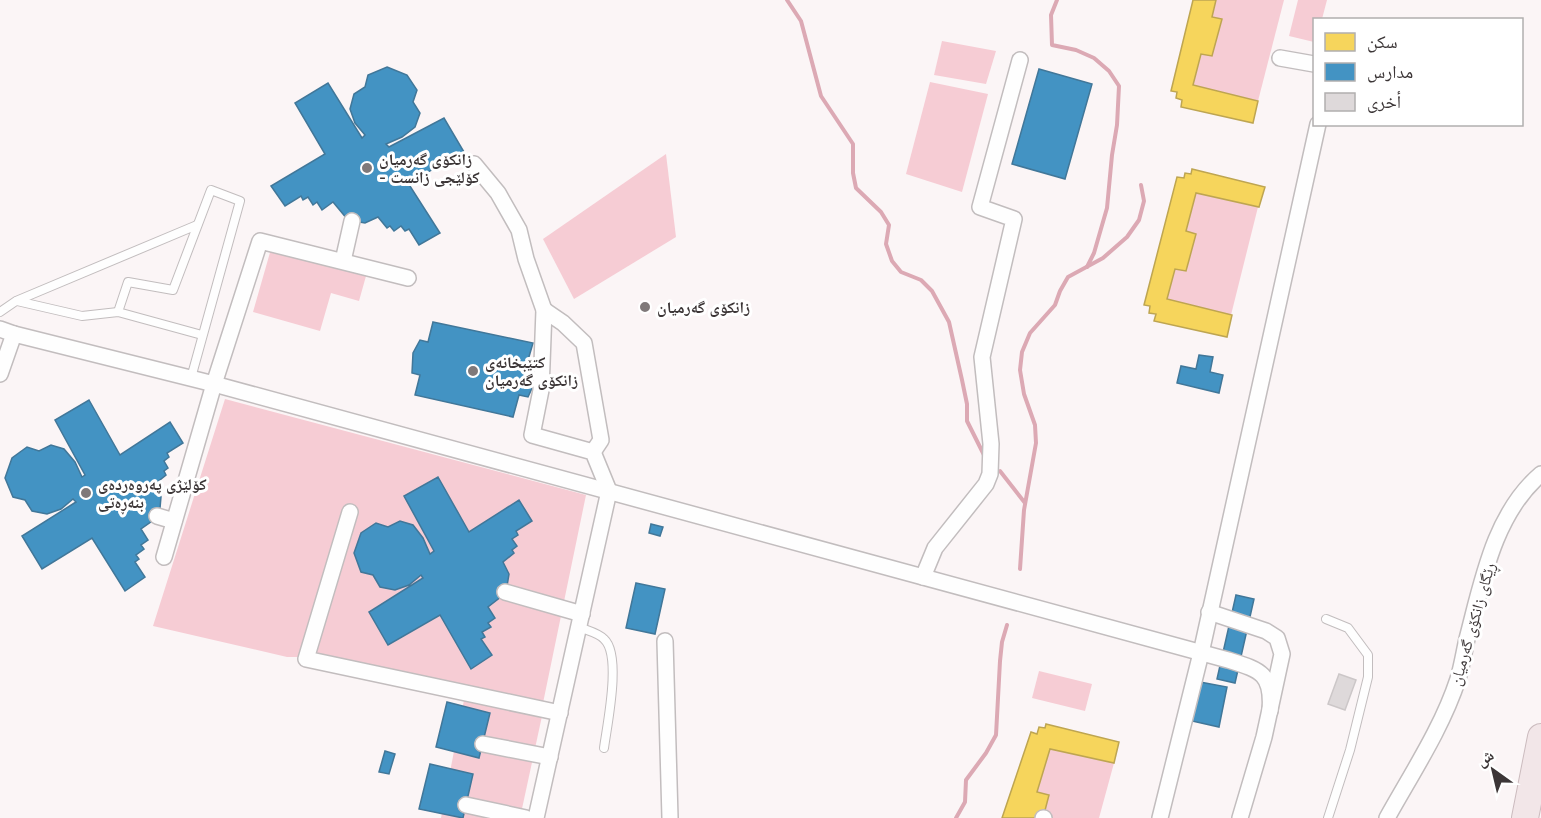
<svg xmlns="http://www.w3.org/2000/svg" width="1541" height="818" font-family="Mulish,'Noto Naskh Arabic',sans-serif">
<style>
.green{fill:#f6ccd4}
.homes{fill:#f6d55c;stroke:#bea551;stroke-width:1.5}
.schools{fill:#4393c3;stroke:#417799;stroke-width:1.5}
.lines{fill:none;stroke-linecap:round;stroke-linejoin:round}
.stream{stroke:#dca9b4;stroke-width:4}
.building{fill:#ded9da;stroke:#ccc7c8;stroke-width:1.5}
.lane-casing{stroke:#c2bdbe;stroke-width:10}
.street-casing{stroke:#c2bdbe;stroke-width:18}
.highway-casing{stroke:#cbbbbe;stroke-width:28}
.lane{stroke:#fefefe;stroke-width:8}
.street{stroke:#fefefe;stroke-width:15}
.highway{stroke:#f2e6e8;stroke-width:26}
.poi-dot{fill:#7f797a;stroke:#fff;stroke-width:2}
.labels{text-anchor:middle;stroke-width:6;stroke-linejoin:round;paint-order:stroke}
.poi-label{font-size:16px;font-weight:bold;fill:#3c3637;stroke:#fff;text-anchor:start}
.street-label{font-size:16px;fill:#3c3637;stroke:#fff}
</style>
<rect width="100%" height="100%" fill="#fbf5f6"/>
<g class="green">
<polygon points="1216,0 1284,0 1258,101 1193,85"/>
<polygon points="1298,0 1327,0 1322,19 1314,20 1314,42 1289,36"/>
<polygon points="942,41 996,51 986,84 934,75"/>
<polygon points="930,82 988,94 962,192 906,174"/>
<polygon points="666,154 676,237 574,299 543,239"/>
<polygon points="1196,193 1258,207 1231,315 1167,299"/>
<polygon points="271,249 366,276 359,301 331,293 320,331 253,312"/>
<polygon points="225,399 586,495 543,703 322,657 287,657 153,626"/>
<polygon points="1039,671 1092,684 1085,711 1032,698"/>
<polygon points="464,700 542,716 520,818 441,818"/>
<polygon points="1050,749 1114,763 1099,818 1043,818 1037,792"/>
</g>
<g class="homes">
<polygon points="1193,0 1216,0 1212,17 1222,19 1212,56 1201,54 1193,85 1258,101 1253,123 1181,107 1182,100 1176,98 1177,92 1171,91"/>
<polygon points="1192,169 1265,187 1259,207 1196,193 1186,231 1196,234 1189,260 1186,271 1175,269 1167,299 1232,315 1227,337 1154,321 1156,314 1149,313 1150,306 1144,305 1177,177 1184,178 1185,173 1191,174"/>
<polygon points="1046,724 1119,742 1114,763 1050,749 1037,792 1049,795 1043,818 1002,818 1031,732 1037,734 1039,727 1045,728"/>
</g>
<g class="schools">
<polygon points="387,67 407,75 417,90 413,102 420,113 415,127 402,137 386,144 389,147 444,118 464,152 408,183 440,233 419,245 409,229 405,231 401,226 394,231 390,226 387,228 378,217 365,223 348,220 333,202 322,210 317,202 313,205 308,197 303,200 301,196 285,206 271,186 325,154 295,103 328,83 362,138 365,135 355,123 350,109 354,94 365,87 368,75"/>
<polygon points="1039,69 1092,84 1065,179 1012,164"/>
<polygon points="433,322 533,343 526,367 535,369 534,384 528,397 519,395 513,417 415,395 420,375 412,373 413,353 420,340 428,342"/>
<polygon points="1199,355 1213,357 1210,372 1223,375 1219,393 1177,383 1181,366 1196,369"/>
<polygon points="89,400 120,455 170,422 183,443 167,453 169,457 164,461 168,468 164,471 166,475 155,484 161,497 160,508 155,519 141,529 148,540 141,545 144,549 136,555 139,559 135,562 145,577 125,591 92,538 42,569 22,536 76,502 73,499 61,509 47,514 32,511 25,500 13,497 5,478 12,458 27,447 39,451 51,445 64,449 75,462 82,477 85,475 55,420"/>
<polygon points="438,477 469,532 519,500 532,521 516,531 518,535 512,539 517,546 512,550 514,553 503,562 509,574 507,586 502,596 488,607 495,618 488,623 491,627 482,632 485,637 481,639 492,655 471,669 440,615 388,645 369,612 423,578 421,575 409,585 395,590 380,587 373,575 361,572 354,553 361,533 376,523 388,527 400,521 413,525 423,538 430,554 434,551 404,496"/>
<polygon points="651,524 663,527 660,536 649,533"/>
<polygon points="636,583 665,589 655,634 626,628"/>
<polygon points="1236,595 1254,599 1235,683 1217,679"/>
<polygon points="1200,682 1227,687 1219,727 1192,721"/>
<polygon points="447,702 490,713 479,758 436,747"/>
<polygon points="385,751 395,754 389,774 379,772"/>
<polygon points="430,764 473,774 463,818 419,809"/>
</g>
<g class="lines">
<g class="stream">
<polyline points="787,0 801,21 821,96 853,144 853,173 856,188 881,212 889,225 886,244 892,261 901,272 921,280 932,291 949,322 962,380 967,404 967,421 984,455"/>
<polyline points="1057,0 1051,15 1052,45 1076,50 1094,58 1109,71 1119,86 1117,125 1112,155 1107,208 1094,253 1087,267"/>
<polyline points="1000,471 1025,503"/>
<polyline points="1020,569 1024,510 1036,443 1035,425 1024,394 1020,370 1022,352 1030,333 1055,305 1060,291 1068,277 1103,258 1127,237 1139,220 1144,201 1141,185"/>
<polyline points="956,818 965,802 966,780 986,753 996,735 1000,661 1002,642 1007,625"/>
</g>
</g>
<polygon class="building" points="1339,674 1356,680 1345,710 1328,704"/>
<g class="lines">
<defs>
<g id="lane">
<polyline points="17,301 82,316 118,312 202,335"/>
<polyline points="0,312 16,301 197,225"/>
<polyline points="118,312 128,282 173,290 211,190 240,201 191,378"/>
<polyline points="1326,619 1348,628 1368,655 1368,677 1350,750 1328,818"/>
<path d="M579,627c7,3 20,6 25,12 18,16 3,86 0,109"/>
</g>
<g id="street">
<polyline points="1280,58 1314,64"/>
<polyline points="474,164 498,193 519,230 526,259 544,310 541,390 532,435 593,452 609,491 536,818"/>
<polyline points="343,261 352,221"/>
<polyline points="544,310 563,323 584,343 601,440 593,452"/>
<polyline points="0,329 14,334"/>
<path d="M0,374l14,-40 200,50 1014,276c32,10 45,13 42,51"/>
<polyline points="350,512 306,659 560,713"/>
<polyline points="157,516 174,521"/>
<polyline points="164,557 214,384 260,241 408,278"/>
<polyline points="923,577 935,548 986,484 990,474 991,444 982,357 1014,219 980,207 1020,60"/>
<polyline points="505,592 582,614"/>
<polyline points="1209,612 1266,631 1277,638 1282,654 1264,737 1240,818"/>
<polyline points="665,641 670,818"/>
<polyline points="483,744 550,757"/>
<polyline points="466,805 526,818"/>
<polyline points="1043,818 1044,818"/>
<polyline points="1160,818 1201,653 1318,124"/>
<path d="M1387,818c25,-45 55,-90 71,-139 4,-13 6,-27 9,-40 15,-57 27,-125 74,-165"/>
</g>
<polyline id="highway" points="1525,818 1541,737"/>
</defs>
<use href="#lane" class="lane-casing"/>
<use href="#street" class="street-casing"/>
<use href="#highway" class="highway-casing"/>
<use href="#lane" class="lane"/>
<use href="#street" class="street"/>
<use href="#highway" class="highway"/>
</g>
<g class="poi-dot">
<circle cx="367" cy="168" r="6"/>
<circle cx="645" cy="307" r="6"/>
<circle cx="473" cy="371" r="6"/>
<circle cx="86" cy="493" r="6"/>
</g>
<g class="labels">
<g class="poi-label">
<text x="379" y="165">زانکۆی گەرمیان<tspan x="379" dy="18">- کۆلێجی زانست</tspan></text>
<text x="657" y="313">زانکۆی گەرمیان</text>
<text x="485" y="368">کتێبخانەی<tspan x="485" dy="18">زانکۆی گەرمیان</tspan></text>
<text x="98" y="490">کۆلێژی پەروەردەی<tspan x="98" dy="18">بنەڕەتی</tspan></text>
</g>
<g class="street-label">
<text transform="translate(1472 624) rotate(-74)" y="6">ڕێگای زانکۆی گەرمیان</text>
</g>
</g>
<rect x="1313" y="18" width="210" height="108" fill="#ffffff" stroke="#b1afaf" stroke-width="1.5"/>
<rect x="1325" y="33" width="30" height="18" fill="#f6d55c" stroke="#b1afaf" stroke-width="1.5"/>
<text x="1367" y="48" font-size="18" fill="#3c3637">سكن</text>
<rect x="1325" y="63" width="30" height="18" fill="#4393c3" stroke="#b1afaf" stroke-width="1.5"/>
<text x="1367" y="78" font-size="18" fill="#3c3637">مدارس</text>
<rect x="1325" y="93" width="30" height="18" fill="#ded9da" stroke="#b1afaf" stroke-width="1.5"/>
<text x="1367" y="108" font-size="18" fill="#3c3637">أخرى</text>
<g transform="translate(1493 770) rotate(326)" stroke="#ffffff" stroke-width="4.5" paint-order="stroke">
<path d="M0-4.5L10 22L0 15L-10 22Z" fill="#3c3637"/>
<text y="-9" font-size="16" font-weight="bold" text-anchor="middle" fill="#3c3637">ش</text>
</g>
</svg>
